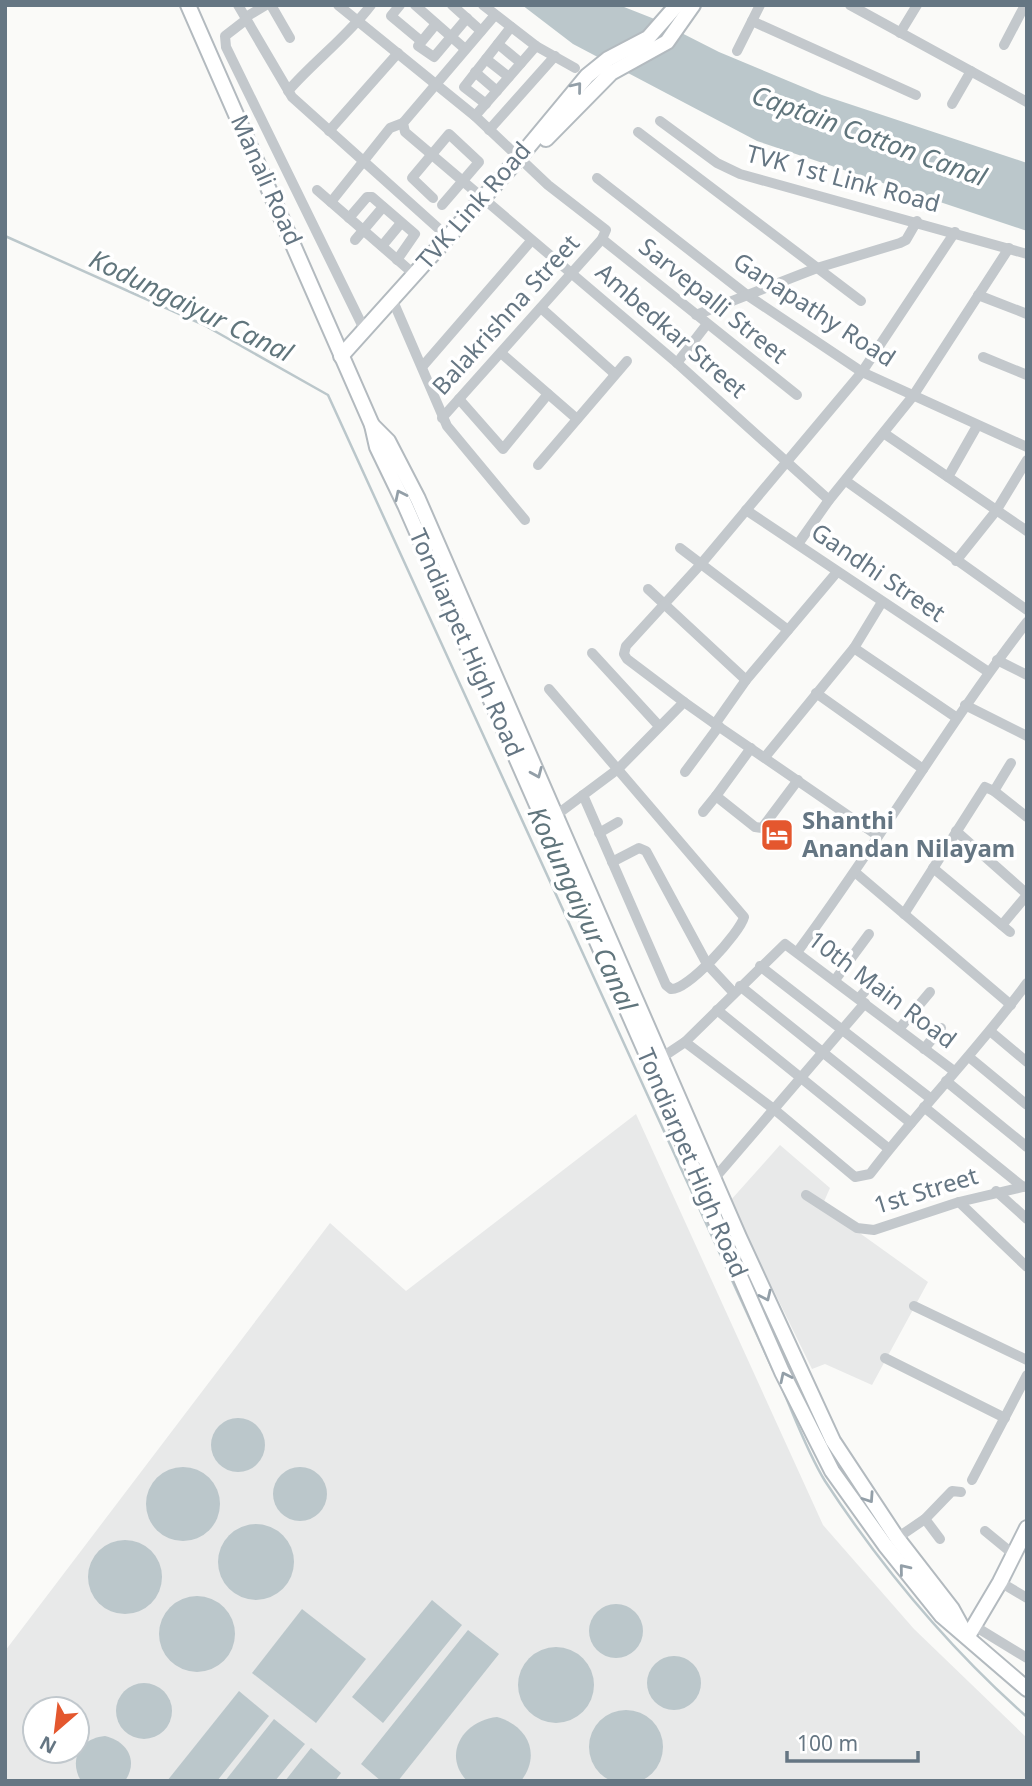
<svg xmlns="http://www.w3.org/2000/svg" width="1032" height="1786" font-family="'Noto Sans',sans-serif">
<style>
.built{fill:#e8e9e9;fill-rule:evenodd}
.water{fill:#bbc7cb}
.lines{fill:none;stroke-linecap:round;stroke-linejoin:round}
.stream{stroke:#bbc7cb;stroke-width:2.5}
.secondary-casing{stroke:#b3babf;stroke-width:18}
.street{stroke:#c3c8cc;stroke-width:10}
.secondary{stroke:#fff;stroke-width:14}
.oneway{stroke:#939fa8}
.labels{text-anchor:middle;stroke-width:7;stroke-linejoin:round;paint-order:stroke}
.street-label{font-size:24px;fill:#657683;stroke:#fff}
.poi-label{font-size:24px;font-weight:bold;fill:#657683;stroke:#fff;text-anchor:start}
.water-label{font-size:26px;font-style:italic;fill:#60757c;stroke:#fff}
</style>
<rect width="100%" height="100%" fill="#fafaf8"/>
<g class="built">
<path d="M636,1114l187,411 91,104 113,109v43h-1022v-130l325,-428 76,68zM35,1709h42v42h-42z"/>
<polygon points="780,1145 830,1188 822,1206 928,1282 872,1385 825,1364 812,1369 730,1201"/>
</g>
<g class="water">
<polygon points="522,5 619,5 652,18 719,52 822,95 1027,163 1027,231 757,141 573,44"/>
<circle cx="238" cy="1445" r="27"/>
<circle cx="183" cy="1504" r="37"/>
<circle cx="300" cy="1494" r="27"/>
<circle cx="256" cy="1562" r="38"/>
<circle cx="125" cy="1577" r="37"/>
<circle cx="197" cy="1634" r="38"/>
<polygon points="432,1600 462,1625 383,1723 352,1697"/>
<circle cx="616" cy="1631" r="27"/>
<polygon points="302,1609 366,1659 316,1723 252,1673"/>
<polygon points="468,1630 499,1654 398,1781 381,1781 361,1764"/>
<circle cx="556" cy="1685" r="38"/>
<circle cx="674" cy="1683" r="27"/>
<circle cx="144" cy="1711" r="28"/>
<polygon points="239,1691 269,1716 217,1781 167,1781"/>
<circle cx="626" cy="1747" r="37"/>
<path d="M497,1717c30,8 45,37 24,64h-54c-26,-28 -2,-61 30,-64z"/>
<polygon points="274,1719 305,1744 275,1781 225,1781"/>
<path d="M105,1736c22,5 34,25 20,45h-44c-13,-22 0,-43 24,-45z"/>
<polygon points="311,1748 341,1773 335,1781 285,1781"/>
</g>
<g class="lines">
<g class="stream">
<polyline points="5,236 204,325 328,395 773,1370"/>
<path d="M778,1379c15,33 28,71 47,102 57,87 124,167 202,236"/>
</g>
<defs>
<g id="secondary">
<polyline points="188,5 372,425 377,447 405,505 650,1062 700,1185 782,1372 832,1471 885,1545 942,1616 1027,1689"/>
<polyline points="546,139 611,73 667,42 693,5"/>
<polyline points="341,356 519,158 587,76 608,59 648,38 677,5"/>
<polyline points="372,425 388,441 418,499 739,1237 833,1441 897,1538 952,1609 963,1629"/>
<polyline points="968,1636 1000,1582 1027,1528"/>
</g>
</defs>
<use href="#secondary" class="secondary-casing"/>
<g class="street">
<polyline points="238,5 292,97 448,237"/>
<polyline points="271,5 290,38"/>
<polyline points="338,5 475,116 548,185 606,230 602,239 442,418"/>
<polyline points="400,5 391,16 421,41"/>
<polyline points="415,5 464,48"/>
<polyline points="452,5 481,31"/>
<polyline points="483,5 536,46 575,68"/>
<polyline points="850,5 1027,102"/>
<polyline points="495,15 403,123 405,132 677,363 829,500"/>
<polyline points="246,17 266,5"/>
<polyline points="247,19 225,36 226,47 365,331"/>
<polyline points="752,21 916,95"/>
<polyline points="436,24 418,46 434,57 467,18"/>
<polyline points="900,33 917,5"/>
<polyline points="498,44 521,63"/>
<polyline points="1004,45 1025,5"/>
<polyline points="737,51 760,5"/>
<polyline points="486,59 509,77"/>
<polyline points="475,72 497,91"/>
<path d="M288,91c26,-30 59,-54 83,-86"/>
<polyline points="486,104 464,87 511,27"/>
<polyline points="952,104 971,71"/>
<polyline points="475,116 536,46"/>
<polyline points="660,121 717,163 740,174 1027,254"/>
<polyline points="489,130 555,56"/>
<polyline points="329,131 398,53"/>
<polyline points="638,132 861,301"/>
<polyline points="597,178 747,295 862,372 1027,447"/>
<polyline points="317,190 415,275"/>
<polyline points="433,198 412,178 449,134 479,162 442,205"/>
<polyline points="331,202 390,128 403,123"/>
<polyline points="349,218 367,197 372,197 415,234 397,260"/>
<polyline points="602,239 797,395"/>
<polyline points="355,240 383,207"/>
<polyline points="382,246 401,223"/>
<polyline points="978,295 1027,314"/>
<polyline points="393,301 447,426 525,520"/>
<polyline points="541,308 615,374"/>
<polyline points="696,315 817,268 900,243 906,240 917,221"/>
<polyline points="501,353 577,419"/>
<polyline points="983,357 1027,375"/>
<polyline points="677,363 707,324"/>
<polyline points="422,367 531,241"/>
<polyline points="459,399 503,449 548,394"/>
<polyline points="885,434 1027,531"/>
<polyline points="538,465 627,361"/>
<polyline points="948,477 977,426"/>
<polyline points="846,481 1027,610"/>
<polyline points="746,510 987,671"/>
<polyline points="798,544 829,500 913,396 1009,248"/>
<polyline points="680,548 788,630"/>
<polyline points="956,561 996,511 1027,460"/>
<polyline points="648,589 746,680"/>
<polyline points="854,648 957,718"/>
<polyline points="592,653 659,726"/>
<polyline points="997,660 1027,675"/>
<path d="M549,689l195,228c-4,16 -57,74 -73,72l-5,-4 -83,-190"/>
<polyline points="816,693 923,769"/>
<polyline points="684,702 627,659 624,654 626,646 701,564 862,372 955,232"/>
<polyline points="965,705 1027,736"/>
<polyline points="715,724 878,836"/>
<polyline points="751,748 716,796 755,827 762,828 798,780"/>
<polyline points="765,757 854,648 882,602"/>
<polyline points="685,772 719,726"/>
<polyline points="994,791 1011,763"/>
<polyline points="703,812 716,796"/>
<polyline points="551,819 618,769 684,702 715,724 746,680 837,572"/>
<polyline points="956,831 1027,894"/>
<polyline points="599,833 618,822"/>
<polyline points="612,862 639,848 646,851 707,964 733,992"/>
<polyline points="933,868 1010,932"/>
<polyline points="856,873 1011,1005"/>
<polyline points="904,914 985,787 994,791 1027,817"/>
<polyline points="1002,925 1027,895"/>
<path d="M798,951c80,-107 147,-223 229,-329"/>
<polyline points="760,966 930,1098"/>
<polyline points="835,980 869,934"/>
<polyline points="740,986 911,1123"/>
<polyline points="859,998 873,982"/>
<polyline points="717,1010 889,1149"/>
<polyline points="899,1029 930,992"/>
<polyline points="990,1031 1027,1062"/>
<path d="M685,1042l90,68 80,67 15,-3c50,-66 108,-124 157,-191"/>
<polyline points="924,1049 941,1028"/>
<polyline points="969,1057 1027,1105"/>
<polyline points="661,1058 685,1042 785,944 954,1071"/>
<polyline points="946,1081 1027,1147"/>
<polyline points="924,1107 1023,1187"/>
<polyline points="714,1179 865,1003"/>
<polyline points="996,1191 1027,1219"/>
<polyline points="806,1195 857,1228 874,1230 959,1202 1027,1186"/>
<polyline points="959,1202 1027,1267"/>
<polyline points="914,1306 1027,1360"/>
<polyline points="885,1358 1005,1418"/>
<polyline points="972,1480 1027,1375"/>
<polyline points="925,1519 940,1539"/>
<polyline points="985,1531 1013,1554"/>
<polyline points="897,1538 925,1519 952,1491 961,1492"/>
<polyline points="1000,1582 1027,1598"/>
<polyline points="976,1627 1027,1658"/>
</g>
<use href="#secondary" class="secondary"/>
</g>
<defs><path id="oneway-chevron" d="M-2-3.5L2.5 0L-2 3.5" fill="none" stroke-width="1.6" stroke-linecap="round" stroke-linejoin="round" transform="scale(1.75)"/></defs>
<g class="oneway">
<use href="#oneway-chevron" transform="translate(577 87) rotate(-51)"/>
<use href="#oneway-chevron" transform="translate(400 495) rotate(-116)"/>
<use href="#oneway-chevron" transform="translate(537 773) rotate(67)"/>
<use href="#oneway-chevron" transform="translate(766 1296) rotate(65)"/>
<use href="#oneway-chevron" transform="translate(785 1377) rotate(-116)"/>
<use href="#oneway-chevron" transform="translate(869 1498) rotate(56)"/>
<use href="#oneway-chevron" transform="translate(904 1569) rotate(-129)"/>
</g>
<defs>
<symbol id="hotel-square" viewBox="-11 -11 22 22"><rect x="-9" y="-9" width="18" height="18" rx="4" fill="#e4572e" stroke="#fff"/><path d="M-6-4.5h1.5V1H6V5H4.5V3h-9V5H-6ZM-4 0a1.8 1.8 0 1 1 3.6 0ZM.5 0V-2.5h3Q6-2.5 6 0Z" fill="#fff"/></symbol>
</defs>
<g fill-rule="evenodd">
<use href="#hotel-square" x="758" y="816" width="38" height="38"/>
</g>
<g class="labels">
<g class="street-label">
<text transform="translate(843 179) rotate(15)" y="8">TVK 1st Link Road</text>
<text transform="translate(266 180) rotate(66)" y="8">Manali Road</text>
<text transform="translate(474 206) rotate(-49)" y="8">TVK Link Road</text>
<text transform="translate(713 301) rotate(39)" y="8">Sarvepalli Street</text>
<text transform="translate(814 310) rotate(33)" y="8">Ganapathy Road</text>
<text transform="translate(506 315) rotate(-48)" y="8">Balakrishna Street</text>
<text transform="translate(671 331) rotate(41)" y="8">Ambedkar Street</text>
<text transform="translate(878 573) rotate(34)" y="8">Gandhi Street</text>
<text transform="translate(466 643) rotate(66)" y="8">Tondiarpet High Road</text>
<text transform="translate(882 990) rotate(37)" y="8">10th Main Road</text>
<text transform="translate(692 1163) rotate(67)" y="8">Tondiarpet High Road</text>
<text transform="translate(926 1191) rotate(-17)" y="8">1st Street</text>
</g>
<g class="poi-label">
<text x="802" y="829">Shanthi<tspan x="802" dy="28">Anandan Nilayam</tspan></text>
</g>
<g class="water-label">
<text transform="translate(869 136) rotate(20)" y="9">Captain Cotton Canal</text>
<text transform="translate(191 306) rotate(26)" y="9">Kodungaiyur Canal</text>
<text transform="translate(582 909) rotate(65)" y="9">Kodungaiyur Canal</text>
</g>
</g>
<rect width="1032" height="1786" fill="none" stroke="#657683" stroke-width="14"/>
<g transform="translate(56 1730) rotate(208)"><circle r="33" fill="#ffffff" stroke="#c1c8cd" stroke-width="2"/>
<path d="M0-5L12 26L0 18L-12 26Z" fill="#e4572e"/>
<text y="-10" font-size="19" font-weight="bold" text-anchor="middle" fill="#657683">N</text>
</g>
<path d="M787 1751v10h131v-10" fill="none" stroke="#657683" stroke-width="3.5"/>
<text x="797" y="1751" font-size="21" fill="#657683" stroke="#ffffff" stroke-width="5" paint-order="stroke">100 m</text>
</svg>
